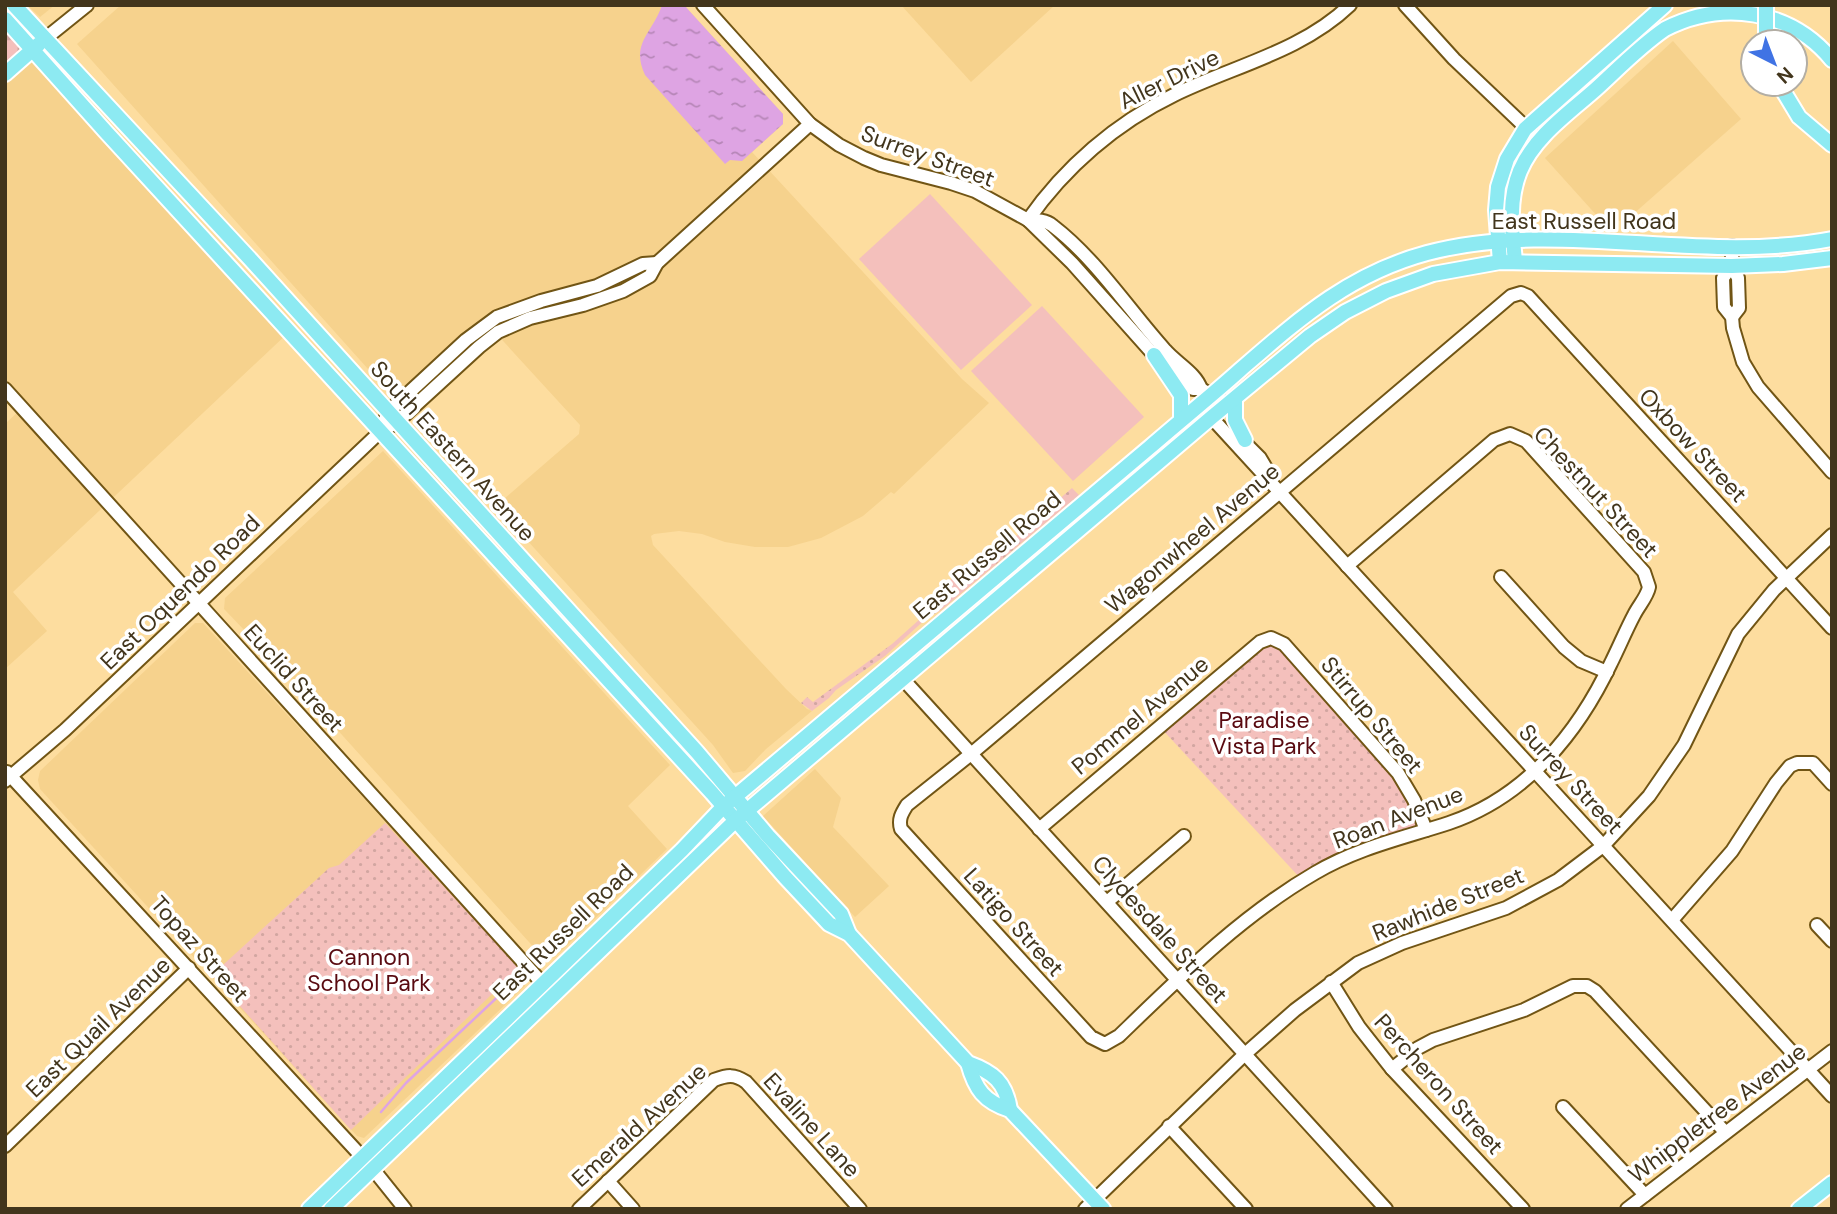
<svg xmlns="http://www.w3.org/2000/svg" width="1837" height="1214" font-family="'DM Sans',sans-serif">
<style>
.built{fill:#f6d28d}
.grass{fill:#f4c0bc}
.cemetery{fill:url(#cemetery-stones)}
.park{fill:url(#park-dots)}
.water{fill:url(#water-ripples)}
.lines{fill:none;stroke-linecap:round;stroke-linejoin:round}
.stream{stroke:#dea4e3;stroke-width:2.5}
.minor-casing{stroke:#715515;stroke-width:16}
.major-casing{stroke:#fff;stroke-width:18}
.minor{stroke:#fff;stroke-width:12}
.major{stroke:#8deaf2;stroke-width:14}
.major-bridge-casing{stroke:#fff;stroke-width:18;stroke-linecap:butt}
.major-bridge{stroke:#8deaf2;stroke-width:14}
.labels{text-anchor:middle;stroke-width:7;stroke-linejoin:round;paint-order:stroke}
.street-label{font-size:23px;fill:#42351c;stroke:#fff}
.park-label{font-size:23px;fill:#590a10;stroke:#fff}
</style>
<defs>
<pattern id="cemetery-stones" width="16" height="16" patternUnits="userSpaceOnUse" patternTransform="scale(1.75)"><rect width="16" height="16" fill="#f4c0bc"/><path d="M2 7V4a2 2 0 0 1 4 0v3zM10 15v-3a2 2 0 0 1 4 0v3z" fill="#d2a6a1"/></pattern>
<pattern id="park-dots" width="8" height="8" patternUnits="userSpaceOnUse" patternTransform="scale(1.75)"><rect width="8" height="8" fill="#f4c0bc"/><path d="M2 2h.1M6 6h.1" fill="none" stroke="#d2a6a1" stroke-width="1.8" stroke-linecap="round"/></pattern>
<pattern id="water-ripples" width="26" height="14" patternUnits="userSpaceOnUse" patternTransform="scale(1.75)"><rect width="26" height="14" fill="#dea4e3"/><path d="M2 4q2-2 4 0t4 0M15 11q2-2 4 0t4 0" fill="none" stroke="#b686b7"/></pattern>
</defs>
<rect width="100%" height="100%" fill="#fddd9f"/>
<g class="built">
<polygon points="27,5 55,5 40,17"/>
<polygon points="121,5 684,5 783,114 783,124 752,152 962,379 989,403 894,494 891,492 863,516 821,538 788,547 755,547 725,542 702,534 679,531 654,534 651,536 653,545 786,689 807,709 812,711 766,749 745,771 733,773 713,745 496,506 579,434 580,425 482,318 394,398 77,44"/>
<polygon points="901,5 1055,5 971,82"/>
<polygon points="1673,41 1741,119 1631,216 1611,224 1599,218 1545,158"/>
<polygon points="33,50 289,332 13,592 47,631 5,669 5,424 22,408 5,389 5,74"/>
<polygon points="383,451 670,765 628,806 667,849 554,958 544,947 538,952 296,684 224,609 225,598"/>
<polygon points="195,623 203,623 526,975 525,986 364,1138 357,1136 40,789 38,780 40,771"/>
<polygon points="815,769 841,798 833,827 889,886 855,917 763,816"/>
</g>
<g class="grass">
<polygon points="930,194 1032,305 961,370 859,259"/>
<polygon points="1042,306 1144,417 1073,481 971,371"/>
</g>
<polygon class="cemetery" points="5,22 33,50 5,74"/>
<g class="park">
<polygon points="1072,488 1079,495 940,611 928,617 885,656 836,690 829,698 812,711 801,703 807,697 813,702 892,644 939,602 934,595 956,575 963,582"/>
<polygon points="1262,640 1276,640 1381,755 1408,795 1421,831 1301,879 1159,726"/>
<polygon points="385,823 519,968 351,1130 212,975 329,868 339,865"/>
</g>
<path class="water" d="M662,5h22l99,109v10l-41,37 -12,-1 -5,4 -80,-89c-15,-32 8,-42 17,-70z"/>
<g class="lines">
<polyline class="stream" points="381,1112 406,1083 522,974"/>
<defs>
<g id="minor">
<polyline points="703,5 810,124 839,145 864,158 881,165 951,183 975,191 1028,220 1072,263 1154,355 1193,389 1201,389 1229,405"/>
<polyline points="1405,5 1454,59 1539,140"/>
<polyline points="46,38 87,5"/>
<path d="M1028,220c37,-53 88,-97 146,-125 59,-29 127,-43 176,-90"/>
<path d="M1028,220c9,0 18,0 25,6 43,33 76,84 112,124 11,13 31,23 36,39"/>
<polyline points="1732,246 1732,266 1738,278 1739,308 1732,317"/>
<polyline points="1732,266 1723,278 1724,307 1732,317 1733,328 1743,362 1758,387 1832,472"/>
<polyline points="5,389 553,995"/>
<polyline points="1200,405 1832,1096"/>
<polyline points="385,421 387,413 466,340 497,317 541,301 597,286 643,264 657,263"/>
<polyline points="1238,436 1260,458 1270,475"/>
<path d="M1347,566l147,-126 16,-6 16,7 118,131 5,15c-2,10 -10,18 -15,28 -8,15 -15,32 -23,48 -33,70 -85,134 -162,160 -46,15 -92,25 -134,50 -74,43 -135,104 -196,163l-14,8 -14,-7 -190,-208c-3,-10 1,-16 6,-24l64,-51 540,-458 10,-3 7,3 304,332"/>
<polyline points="1501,577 1564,647 1581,661 1607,672"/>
<polyline points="902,678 1386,1209"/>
<polyline points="7,772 362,1157"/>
<polyline points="5,781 65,730 381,431 396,423 479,347 498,332 530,318 583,305 623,291 650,276 657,263 810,124"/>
<polyline points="1039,829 1260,642 1271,638 1284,644 1398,773 1414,800 1426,830"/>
<polyline points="1107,902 1184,836"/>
<polyline points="1672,920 1732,851 1776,783 1790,766 1797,763 1813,763 1832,784"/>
<polyline points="1817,925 1832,941"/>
<polyline points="1331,982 1359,1027 1392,1069 1523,1209"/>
<polyline points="1392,1069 1418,1048 1433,1040 1524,1010 1573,986 1587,986 1595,991 1725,1132"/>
<polyline points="1563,1107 1645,1195"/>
<polyline points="1169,1126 1246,1209"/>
<polyline points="5,1146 189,968"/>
<polyline points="373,1169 405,1209"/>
<polyline points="608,1181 633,1209"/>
<path d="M579,1209l135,-129c14,-5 20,-6 32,2l114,127"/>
<polyline points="1085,1209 1245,1054 1295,1010 1358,963 1402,943 1506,908 1558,880 1603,846 1649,796 1684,745 1738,634 1774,590 1832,535"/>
<polyline points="1627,1209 1832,1051"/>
</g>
<g id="major">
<polyline points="14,5 251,260 697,752 768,836 841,914 849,934"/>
<path d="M5,19l101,113 606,661 73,84 44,47 20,10 119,129c25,9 38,19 42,47"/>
<polyline points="5,74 39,44"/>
<polyline points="1779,84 1799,117 1832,145"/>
<path d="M1515,261c-3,-30 -7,-61 5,-90 14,-34 49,-58 76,-82 22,-20 44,-43 69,-60 57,-29 125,-20 167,31"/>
<polyline points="1500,262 1496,210 1498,187 1507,159 1525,129 1665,5"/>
<polyline points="1154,355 1181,395 1181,420"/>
<polyline points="1235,400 1235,420 1245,440"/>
<path d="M968,1063c7,26 16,39 42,47l93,99"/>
<path d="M309,1209l373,-359 42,-44c143,-119 284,-240 426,-359 30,-26 61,-51 90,-77 59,-51 109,-96 187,-117 133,-35 271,12 405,-14"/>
<polyline points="331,1209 736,820 1212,417 1310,336 1345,312 1386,291 1433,274 1500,262 1732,266 1783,264 1832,258"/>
<polyline points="1799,1209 1832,1183"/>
</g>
</defs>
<use href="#minor" class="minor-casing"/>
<use href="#major" class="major-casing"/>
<use href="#minor" class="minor"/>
<use href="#major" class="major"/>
<defs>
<polyline id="major-bridge" points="1766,5 1766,42"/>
</defs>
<use href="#major-bridge" class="major-bridge-casing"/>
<use href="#major-bridge" class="major-bridge"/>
</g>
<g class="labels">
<g class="street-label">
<text transform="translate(1169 79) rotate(-26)" y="8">Aller Drive</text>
<text transform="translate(928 156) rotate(20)" y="8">Surrey Street</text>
<text x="1584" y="229">East Russell Road</text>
<text transform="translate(1693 445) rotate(47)" y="8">Oxbow Street</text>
<text transform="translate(453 451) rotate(48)" y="8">South Eastern Avenue</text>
<text transform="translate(1596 492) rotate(47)" y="8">Chestnut Street</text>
<text transform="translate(1192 538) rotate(-40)" y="8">Wagonwheel Avenue</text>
<text transform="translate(987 555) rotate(-40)" y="8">East Russell Road</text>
<text transform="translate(180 592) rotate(-44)" y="8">East Oquendo Road</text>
<text transform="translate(294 678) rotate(48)" y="8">Euclid Street</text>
<text transform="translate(1140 715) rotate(-40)" y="8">Pommel Avenue</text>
<text transform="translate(1372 715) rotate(50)" y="8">Stirrup Street</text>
<text transform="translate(1571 779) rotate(47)" y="8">Surrey Street</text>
<text transform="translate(1398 817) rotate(-21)" y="8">Roan Avenue</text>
<text transform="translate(1448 904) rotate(-22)" y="8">Rawhide Street</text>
<text transform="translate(1014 922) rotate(48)" y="8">Latigo Street</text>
<text transform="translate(1160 929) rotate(48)" y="8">Clydesdale Street</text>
<text transform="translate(563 932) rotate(-44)" y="8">East Russell Road</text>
<text transform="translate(200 949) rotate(48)" y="8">Topaz Street</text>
<text transform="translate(98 1027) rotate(-44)" y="8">East Quail Avenue</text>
<text transform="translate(1439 1084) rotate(48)" y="8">Percheron Street</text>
<text transform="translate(1717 1113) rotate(-37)" y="8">Whippletree Avenue</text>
<text transform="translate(639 1125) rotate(-42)" y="8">Emerald Avenue</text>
<text transform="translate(812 1125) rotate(48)" y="8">Evaline Lane</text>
</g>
<g class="park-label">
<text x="1264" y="728">Paradise<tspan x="1264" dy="26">Vista Park</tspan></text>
<text x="369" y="965">Cannon<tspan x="369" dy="26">School Park</tspan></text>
</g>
</g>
<rect width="1837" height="1214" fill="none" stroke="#42351c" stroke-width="14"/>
<g transform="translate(1774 63) rotate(138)"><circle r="33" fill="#ffffff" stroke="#b3aea4" stroke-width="2"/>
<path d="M0-5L12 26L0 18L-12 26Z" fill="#4073e4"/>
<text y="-10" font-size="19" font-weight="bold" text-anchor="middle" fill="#42351c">N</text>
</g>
</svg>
